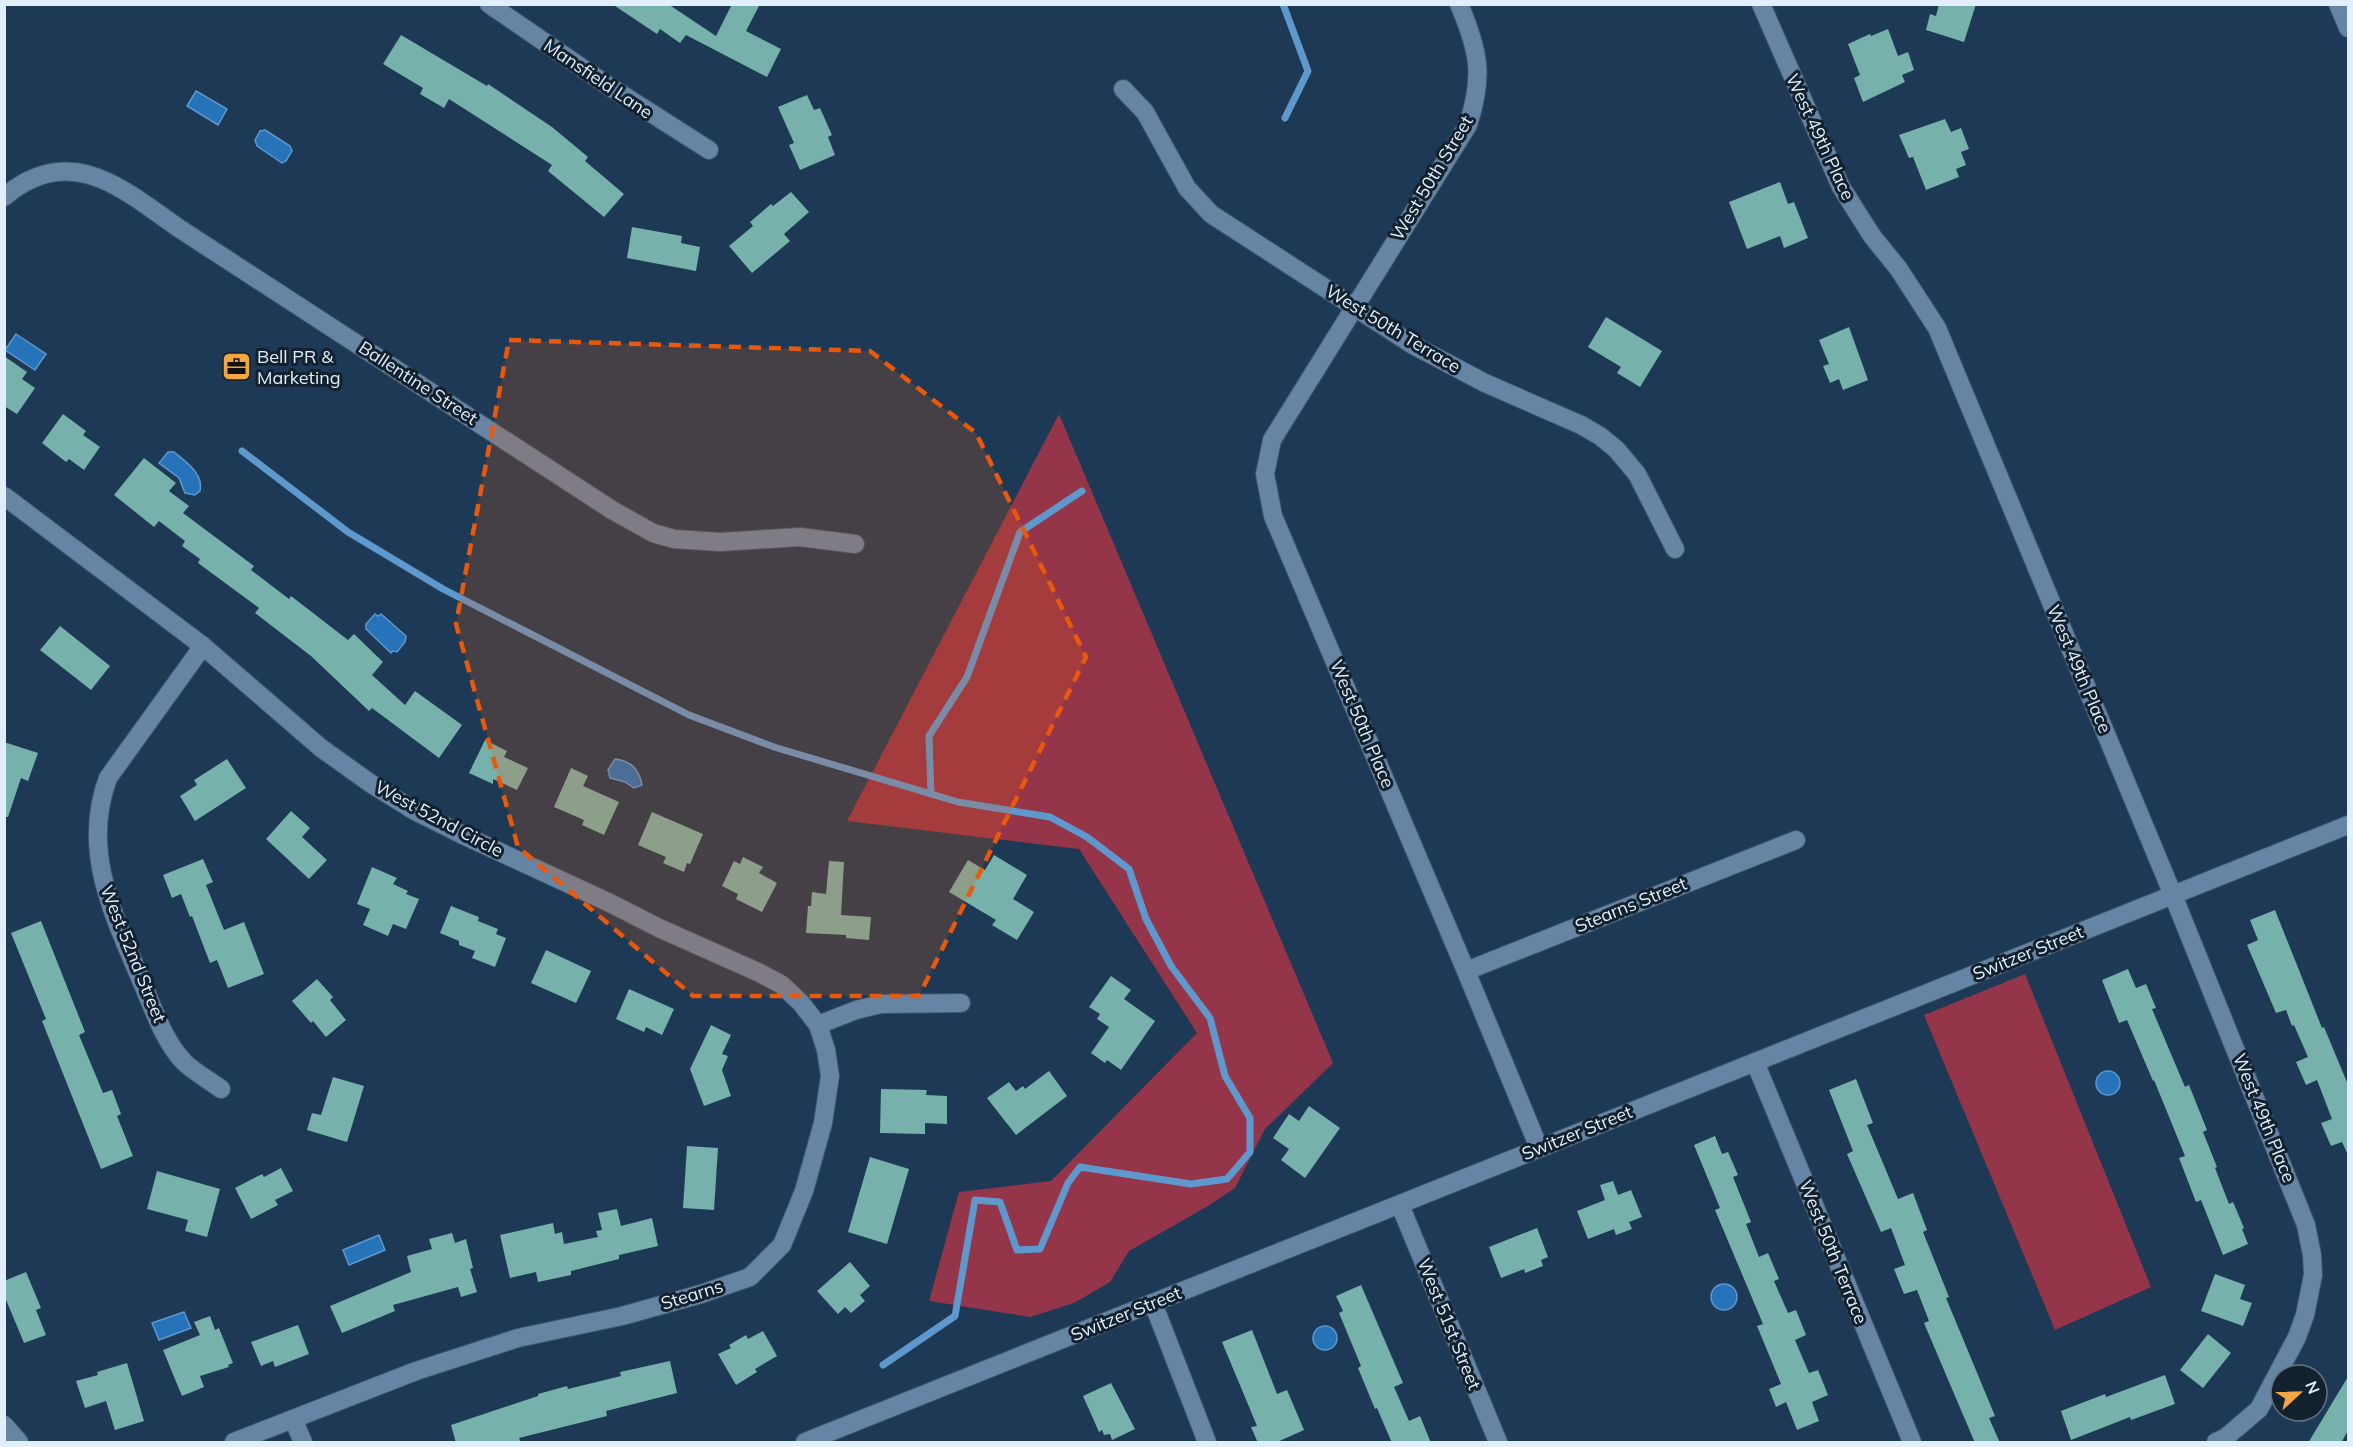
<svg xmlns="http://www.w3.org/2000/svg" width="2353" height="1447" font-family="Mulish,sans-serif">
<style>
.green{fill:#94354a}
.water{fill:#2673b9;stroke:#5e98cd;stroke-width:1.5}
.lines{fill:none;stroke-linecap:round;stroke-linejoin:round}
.stream{stroke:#5e98cd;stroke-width:7}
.building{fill:#77b1ac}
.minor-casing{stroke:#3d566d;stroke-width:20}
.minor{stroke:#6685a5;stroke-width:18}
.marked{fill:#e8590c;fill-opacity:0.2;stroke:#e8590c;stroke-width:4.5;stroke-dasharray:12 8;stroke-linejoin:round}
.labels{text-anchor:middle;stroke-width:6;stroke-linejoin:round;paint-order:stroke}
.street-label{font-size:18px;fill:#e1effd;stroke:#13202d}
.poi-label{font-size:18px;fill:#e1effd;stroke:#13202d;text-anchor:start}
</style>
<rect width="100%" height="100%" fill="#1d3955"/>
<g class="green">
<polygon points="1059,414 1333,1063 1265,1129 1235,1188 1208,1206 1129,1251 1110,1282 1074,1303 1030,1317 929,1301 959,1192 1051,1181 1197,1033 1079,849 847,821"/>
<polygon points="2025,974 2151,1287 2055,1330 1924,1015"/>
</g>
<g class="water">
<polygon points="196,91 227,109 218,125 187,106"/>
<polygon points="265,130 290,146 292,151 286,161 282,163 257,146 255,140 260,131"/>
<polygon points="16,334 46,354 35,370 5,350"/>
<path d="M168,452h6c12,10 30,22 26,39l-5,4 -10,-2 -6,-15 -20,-15z"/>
<polygon points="375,614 378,616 381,614 406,636 405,642 397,652 393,651 391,653 366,629 366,624"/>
<path d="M615,759c17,2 24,11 27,26l-8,3 -9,-6 -15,-4 -2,-8z"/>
<circle cx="2108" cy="1083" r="12"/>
<polygon points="379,1235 385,1250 349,1265 343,1250"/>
<circle cx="1724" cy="1297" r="13"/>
<polygon points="184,1312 191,1328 159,1340 152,1323"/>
<circle cx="1325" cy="1338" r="12"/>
</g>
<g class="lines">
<g class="stream">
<polyline points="1283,4 1308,71 1285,118"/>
<polyline points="242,451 348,532 443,589 689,715 774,747 958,802 1050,817 1087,837 1129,869 1146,919 1171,966 1210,1018 1225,1076 1250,1118 1250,1152 1227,1179 1191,1184 1080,1167 1068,1183 1040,1249 1017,1250 1000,1202 975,1200 955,1316 883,1365"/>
<polyline points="931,794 929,736 967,677 1020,532 1082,491"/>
</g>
</g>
<g class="building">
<polygon points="612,4 668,4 716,36 732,4 760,4 746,31 781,49 767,77 686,35 680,43 660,29 657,34"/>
<polygon points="1939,4 1976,4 1964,42 1926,30 1930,14 1936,16"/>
<polygon points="1888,29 1898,56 1908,52 1914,70 1902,75 1905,82 1863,102 1854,78 1860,75 1848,44 1870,34 1871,36"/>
<polygon points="401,35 487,86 488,84 552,127 588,157 585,161 624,194 604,217 548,171 552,165 449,99 444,108 420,94 423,88 383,64"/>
<polygon points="807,95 814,110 820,108 832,135 828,137 835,155 800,170 789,145 794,143 778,107"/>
<polygon points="1945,119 1951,132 1961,128 1969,149 1961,152 1966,165 1956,169 1959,177 1926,190 1913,157 1909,158 1899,135"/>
<polygon points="1780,182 1788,204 1794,202 1808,238 1784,248 1780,236 1747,249 1729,202"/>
<polygon points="791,192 809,212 784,234 790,241 752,273 729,246 753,226 750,222 771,204 773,206"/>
<polygon points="632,227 682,236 681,243 700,247 696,271 627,258"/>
<polygon points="1606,317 1662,351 1640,387 1617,373 1621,367 1588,347"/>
<polygon points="1849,327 1868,380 1843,390 1839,379 1830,383 1823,366 1829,364 1819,340"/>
<polygon points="4,356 27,372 22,379 35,388 17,414 4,406"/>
<polygon points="63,414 86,431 83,435 100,447 84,470 69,459 66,462 42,443"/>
<polygon points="144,458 176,483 169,491 189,506 183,513 254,566 251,570 289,599 291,596 348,640 354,634 383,662 372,675 405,705 415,691 462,725 439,758 372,708 369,711 311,656 255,613 259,608 198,563 200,559 182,546 185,541 159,521 154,527 114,495"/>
<polygon points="60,626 110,666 91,690 40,650"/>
<polygon points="485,740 507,751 504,757 528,768 517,790 493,779 493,784 469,773"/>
<polygon points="4,742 38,753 28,781 21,778 8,817 4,817"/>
<polygon points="227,759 246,788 195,821 180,796 197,785 194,780"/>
<polygon points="571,768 588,776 583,786 619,802 604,835 582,825 584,820 554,807"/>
<polygon points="291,811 310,828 302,837 327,860 309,879 266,839"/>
<polygon points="652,812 703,834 690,864 687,863 684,872 663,863 666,857 638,845"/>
<polygon points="994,855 1027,875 1013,899 1034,912 1017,940 992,925 996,920 949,892 968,860 985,870"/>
<polygon points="743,857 763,867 759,873 777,883 762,912 736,899 738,894 722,886 734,861 740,864"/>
<polygon points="203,859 213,882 206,885 224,930 244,922 264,974 228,988 217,960 210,963 192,916 190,917 181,894 172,898 163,875"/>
<polygon points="829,861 844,862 841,915 871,917 869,940 846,938 846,935 806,933 808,906 811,906 812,892 826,894"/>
<polygon points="372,867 397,878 393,884 408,891 406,894 419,899 406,929 393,924 388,936 363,925 370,909 357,904"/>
<polygon points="451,906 479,917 478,921 498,929 496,934 506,938 495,967 472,958 475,951 459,945 459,941 440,933"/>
<polygon points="2275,910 2322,1028 2324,1027 2349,1087 2349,1157 2342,1142 2331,1146 2321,1123 2332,1119 2317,1080 2306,1085 2296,1062 2308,1057 2294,1025 2292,1026 2286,1010 2276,1013 2247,945 2258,940 2250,920"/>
<polygon points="41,921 85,1032 79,1035 103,1093 112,1090 121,1114 117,1116 133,1156 101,1169 42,1021 46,1019 11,933"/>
<polygon points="546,950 591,971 576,1003 531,983"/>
<polygon points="2128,969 2136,988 2146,984 2156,1008 2152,1009 2185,1087 2189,1085 2207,1130 2203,1132 2217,1167 2215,1168 2229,1204 2233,1202 2244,1228 2242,1229 2248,1244 2223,1255 2201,1200 2196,1202 2179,1158 2185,1156 2154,1080 2153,1081 2127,1020 2119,1023 2102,980"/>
<polygon points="1111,976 1131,990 1124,999 1155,1021 1121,1070 1107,1060 1105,1063 1091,1053 1109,1027 1097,1019 1100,1014 1089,1007"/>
<polygon points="317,979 333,997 330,1000 346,1020 326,1037 313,1021 311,1023 292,1001"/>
<polygon points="629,989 674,1009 662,1035 646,1027 644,1032 616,1019"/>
<polygon points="711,1025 731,1035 722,1054 728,1056 722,1070 731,1096 704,1106 690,1069"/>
<polygon points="1049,1071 1067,1096 1016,1135 987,1098 1009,1082 1016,1091 1023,1086 1025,1089"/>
<polygon points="333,1077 364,1086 347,1142 307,1130 312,1113 321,1115"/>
<polygon points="1856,1079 1873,1123 1867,1125 1898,1199 1913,1193 1927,1230 1923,1232 1949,1297 1946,1298 1995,1416 1989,1418 2000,1443 1975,1443 1924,1323 1929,1321 1917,1290 1904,1294 1894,1269 1905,1265 1891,1228 1881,1232 1847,1154 1853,1151 1829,1090"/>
<polygon points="881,1089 927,1090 926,1095 947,1096 947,1124 925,1123 925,1134 880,1133"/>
<polygon points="1309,1106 1340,1128 1305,1178 1281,1160 1289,1149 1273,1138 1289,1114 1299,1121"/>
<polygon points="1715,1136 1722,1154 1728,1152 1738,1175 1733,1177 1751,1222 1746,1224 1759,1257 1768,1253 1779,1279 1774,1281 1788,1313 1796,1310 1806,1335 1795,1340 1809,1373 1818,1370 1828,1395 1812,1402 1819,1421 1797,1430 1786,1402 1776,1407 1769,1389 1781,1384 1757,1326 1763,1324 1715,1210 1720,1208 1694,1145"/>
<polygon points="687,1146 718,1148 714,1210 683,1208"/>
<polygon points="870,1157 909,1169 887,1244 848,1232"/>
<polygon points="281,1168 293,1191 275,1200 278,1205 251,1219 235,1188 262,1174 264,1177"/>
<polygon points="157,1171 220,1189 207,1237 185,1231 188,1220 147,1209"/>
<polygon points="1613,1181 1618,1195 1631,1190 1642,1217 1629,1222 1632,1229 1616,1235 1614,1229 1588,1239 1577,1211 1605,1200 1600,1185"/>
<polygon points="617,1209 621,1226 652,1218 658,1246 619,1255 619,1259 571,1271 571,1275 538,1282 536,1272 510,1278 500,1235 553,1223 555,1234 562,1232 564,1244 598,1237 596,1231 602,1230 598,1213"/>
<polygon points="1537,1228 1548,1257 1541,1260 1543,1266 1525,1273 1524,1269 1501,1278 1489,1247"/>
<polygon points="452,1233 455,1243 466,1239 473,1268 470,1269 477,1292 461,1297 458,1287 393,1305 395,1311 342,1333 330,1306 411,1272 407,1256 432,1249 429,1239"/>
<polygon points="850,1262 870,1286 860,1295 865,1301 851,1313 845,1307 838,1314 817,1291"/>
<polygon points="26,1272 41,1308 36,1310 46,1335 24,1343 4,1295 4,1281"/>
<polygon points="2215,1274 2245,1285 2240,1299 2252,1303 2243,1326 2201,1311"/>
<polygon points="1361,1285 1403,1383 1394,1387 1409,1421 1420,1416 1431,1443 1392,1443 1377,1408 1375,1409 1358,1368 1361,1366 1339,1313 1343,1311 1336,1296"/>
<polygon points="210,1316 215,1330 219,1328 233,1363 228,1365 229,1367 200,1376 204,1387 182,1396 163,1350 200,1335 194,1322"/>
<polygon points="298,1325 309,1354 275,1367 273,1361 261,1366 251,1342"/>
<polygon points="1252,1330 1277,1394 1287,1390 1304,1430 1275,1443 1258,1443 1251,1427 1257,1426 1222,1342"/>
<polygon points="763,1331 777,1356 755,1369 757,1372 736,1385 718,1354 731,1348 729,1345 746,1335 748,1339"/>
<polygon points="2208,1334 2231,1353 2203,1388 2180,1370"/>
<polygon points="670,1361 677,1393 606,1411 607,1416 519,1438 521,1443 456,1443 451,1425 538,1396 538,1394 567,1386 568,1389 621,1376 620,1372"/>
<polygon points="127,1363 144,1421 115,1430 106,1401 85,1408 76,1381 98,1375 97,1372"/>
<polygon points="2165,1375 2175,1404 2131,1420 2130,1417 2071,1440 2061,1411 2105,1394 2106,1397"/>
<polygon points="2349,1375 2349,1429 2341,1443 2308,1443"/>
<polygon points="1111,1383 1135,1429 1112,1440 1110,1434 1104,1435 1102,1430 1099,1432 1083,1396"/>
</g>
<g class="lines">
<defs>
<g id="minor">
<polyline points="489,4 604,83 709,150"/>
<path d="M1459,4c20,47 25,72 9,121l-196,315 -7,34 8,42 193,455 73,177"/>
<polyline points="1761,4 1841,187 1872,236 1898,268 1937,328 2173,895 2306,1225 2312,1255 2313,1275 2305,1315 2297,1337 2259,1409 2225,1438 2216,1442"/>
<polyline points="2338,4 2348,28"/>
<polyline points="1123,89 1145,112 1187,188 1211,214 1413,345 1485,383 1581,425 1600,436 1616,449 1637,474 1675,549"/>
<path d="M4,197c65,-55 117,-10 173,30l435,283 41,23 21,6 46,3 80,-5 55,7"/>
<polyline points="4,496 203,646 321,748 370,783 415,811 463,835 610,903 659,928 760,973 782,985 801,1003 818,1025 826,1050 830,1076 823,1123 804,1191 782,1245 750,1277 701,1294 622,1316 518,1338 416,1371 234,1442"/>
<path d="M203,646l-95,132c-27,72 5,136 33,202 12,27 22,60 43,82 10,10 25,18 37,27"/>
<polyline points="1466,971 1796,840"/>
<polyline points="818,1025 856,1010 881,1004 961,1003"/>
<polyline points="1755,1062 1912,1442"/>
<polyline points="1400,1205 1498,1442"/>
<polyline points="1153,1303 1207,1442"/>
<polyline points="293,1419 303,1442"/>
<polyline points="4,1425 19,1442"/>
<polyline points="805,1442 2348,825"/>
</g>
</defs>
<use href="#minor" class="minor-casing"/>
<use href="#minor" class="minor"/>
</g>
<path class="marked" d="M509,340l361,11 106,82 110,224 -167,339h-226l-175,-149 -62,-223z"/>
<defs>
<symbol id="office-square" viewBox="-11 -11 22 22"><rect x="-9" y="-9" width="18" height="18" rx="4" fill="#f2a541" stroke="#13202d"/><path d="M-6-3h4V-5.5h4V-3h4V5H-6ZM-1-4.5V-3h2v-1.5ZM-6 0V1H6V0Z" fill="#111"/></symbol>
</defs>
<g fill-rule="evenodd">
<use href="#office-square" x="220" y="350" width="33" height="33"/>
</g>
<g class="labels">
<g class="street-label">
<text transform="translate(598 79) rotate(34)" y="6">Mansfield Lane</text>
<text transform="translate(1820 137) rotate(65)" y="6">West 49th Place</text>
<text transform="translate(1432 178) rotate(-59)" y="6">West 50th Street</text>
<text transform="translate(1393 329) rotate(31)" y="6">West 50th Terrace</text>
<text transform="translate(418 383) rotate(33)" y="6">Ballentine Street</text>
<text transform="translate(2079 669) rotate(67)" y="6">West 49th Place</text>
<text transform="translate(1362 724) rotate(67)" y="6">West 50th Place</text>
<text transform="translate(439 819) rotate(28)" y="6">West 52nd Circle</text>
<text transform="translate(1631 905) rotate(-22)" y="6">Stearns Street</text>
<text transform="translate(2028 953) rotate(-22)" y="6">Switzer Street</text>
<text transform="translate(133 954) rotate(68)" y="6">West 52nd Street</text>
<text transform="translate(2264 1118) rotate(68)" y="6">West 49th Place</text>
<text transform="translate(1577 1133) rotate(-22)" y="6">Switzer Street</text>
<text transform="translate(1833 1252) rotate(68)" y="6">West 50th Terrace</text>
<text transform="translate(692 1295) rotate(-17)" y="6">Stearns</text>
<text transform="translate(1126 1314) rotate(-22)" y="6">Switzer Street</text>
<text transform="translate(1449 1324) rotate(68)" y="6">West 51st Street</text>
</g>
<g class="poi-label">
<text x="257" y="363">Bell PR &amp;<tspan x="257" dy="21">Marketing</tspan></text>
</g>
</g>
<rect width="2353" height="1447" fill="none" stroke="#e1effd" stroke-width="12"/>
<g transform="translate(2299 1393) rotate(68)"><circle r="28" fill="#13202d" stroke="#657380" stroke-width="1.5"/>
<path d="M0-4.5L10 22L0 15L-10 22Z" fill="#f2a541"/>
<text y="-9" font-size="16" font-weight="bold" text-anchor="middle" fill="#e1effd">N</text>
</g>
</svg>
